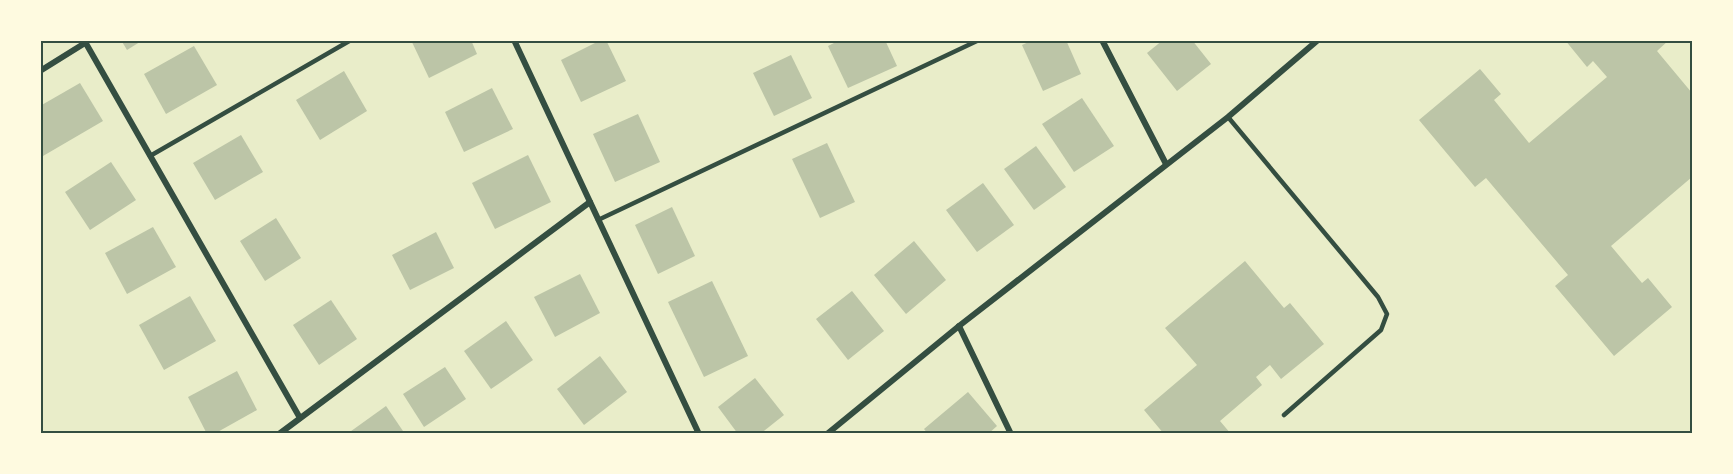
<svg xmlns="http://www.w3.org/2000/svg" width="1733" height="474" font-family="'DM Sans',sans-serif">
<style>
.building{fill:#bcc5a7}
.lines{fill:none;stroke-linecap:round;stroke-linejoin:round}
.service{stroke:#344e41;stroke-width:4.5}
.minor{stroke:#344e41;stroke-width:6}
.neatline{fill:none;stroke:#344e41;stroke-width:2}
</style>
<rect width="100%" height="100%" fill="#e9edc9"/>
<g class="building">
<polygon points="121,40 143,40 127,50"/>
<polygon points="411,40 471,40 477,54 429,78"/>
<polygon points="601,40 606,40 626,81 581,102 561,60"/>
<polygon points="840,40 885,40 897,66 848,88 828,46"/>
<polygon points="1033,40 1066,40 1081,74 1043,91 1022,45"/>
<polygon points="1163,40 1192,40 1211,64 1177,91 1147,53"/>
<polygon points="1565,40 1669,40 1657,51 1692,93 1692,177 1611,246 1642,283 1648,278 1672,307 1614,356 1555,286 1568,275 1486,178 1475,187 1419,120 1480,69 1501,94 1494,100 1529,143 1607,77 1593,61 1587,67"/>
<polygon points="194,46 217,85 166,114 144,74"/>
<polygon points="791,55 812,98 774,116 753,73"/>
<polygon points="344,71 367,111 320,140 296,100"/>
<polygon points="80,83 103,121 43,156 40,151 40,106"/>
<polygon points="492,88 513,129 464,152 445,112"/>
<polygon points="1082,98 1114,146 1074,172 1042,124"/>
<polygon points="638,114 660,162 615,182 593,134"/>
<polygon points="241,135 263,172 215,200 193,163"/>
<polygon points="827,143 855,202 820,218 792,159"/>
<polygon points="1036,146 1066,187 1034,210 1004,169"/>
<polygon points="528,155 551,202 495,229 472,183"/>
<polygon points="111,162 136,200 90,230 65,192"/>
<polygon points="983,183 1014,225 977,252 946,210"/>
<polygon points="672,207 695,256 658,274 635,225"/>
<polygon points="276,218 301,258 265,281 240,241"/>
<polygon points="153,227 176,267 127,294 105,253"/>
<polygon points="436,232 454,268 410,290 392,255"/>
<polygon points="914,241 946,280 906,314 874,275"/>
<polygon points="1245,261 1284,308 1290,303 1324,344 1281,379 1270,365 1256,377 1262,385 1220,421 1231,434 1164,434 1144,410 1197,365 1165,328"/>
<polygon points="580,274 600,313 555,337 534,297"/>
<polygon points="712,281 748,356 704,377 668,302"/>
<polygon points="852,291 884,331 848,360 816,319"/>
<polygon points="190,296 216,341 164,370 139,325"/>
<polygon points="331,300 357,339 319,365 293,325"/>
<polygon points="506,321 533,360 491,389 464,351"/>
<polygon points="600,356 627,392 584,425 557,389"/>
<polygon points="445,367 466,399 424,427 403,394"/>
<polygon points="237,371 257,410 214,434 207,434 188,397"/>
<polygon points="755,378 784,415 760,434 738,434 718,407"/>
<polygon points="968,392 997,426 988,434 928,434 924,429"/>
<polygon points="386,406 405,434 347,434"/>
</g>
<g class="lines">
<g class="service">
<polyline points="1228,117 1378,297 1387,314 1381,330 1284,415"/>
<polyline points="150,156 351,40"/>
<polyline points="598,220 979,40"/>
</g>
<g class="minor">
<polyline points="84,40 300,418"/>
<polyline points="514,40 699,434"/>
<polyline points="1102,40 1166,164"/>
<polyline points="40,71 85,43"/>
<polyline points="959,326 1011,434"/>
<polyline points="279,434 590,202"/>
<polyline points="827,434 959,326 1228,117 1318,40"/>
</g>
</g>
<rect width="1733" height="474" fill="none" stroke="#fefae0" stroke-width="84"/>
<rect x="42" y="42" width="1649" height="390" class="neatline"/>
</svg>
